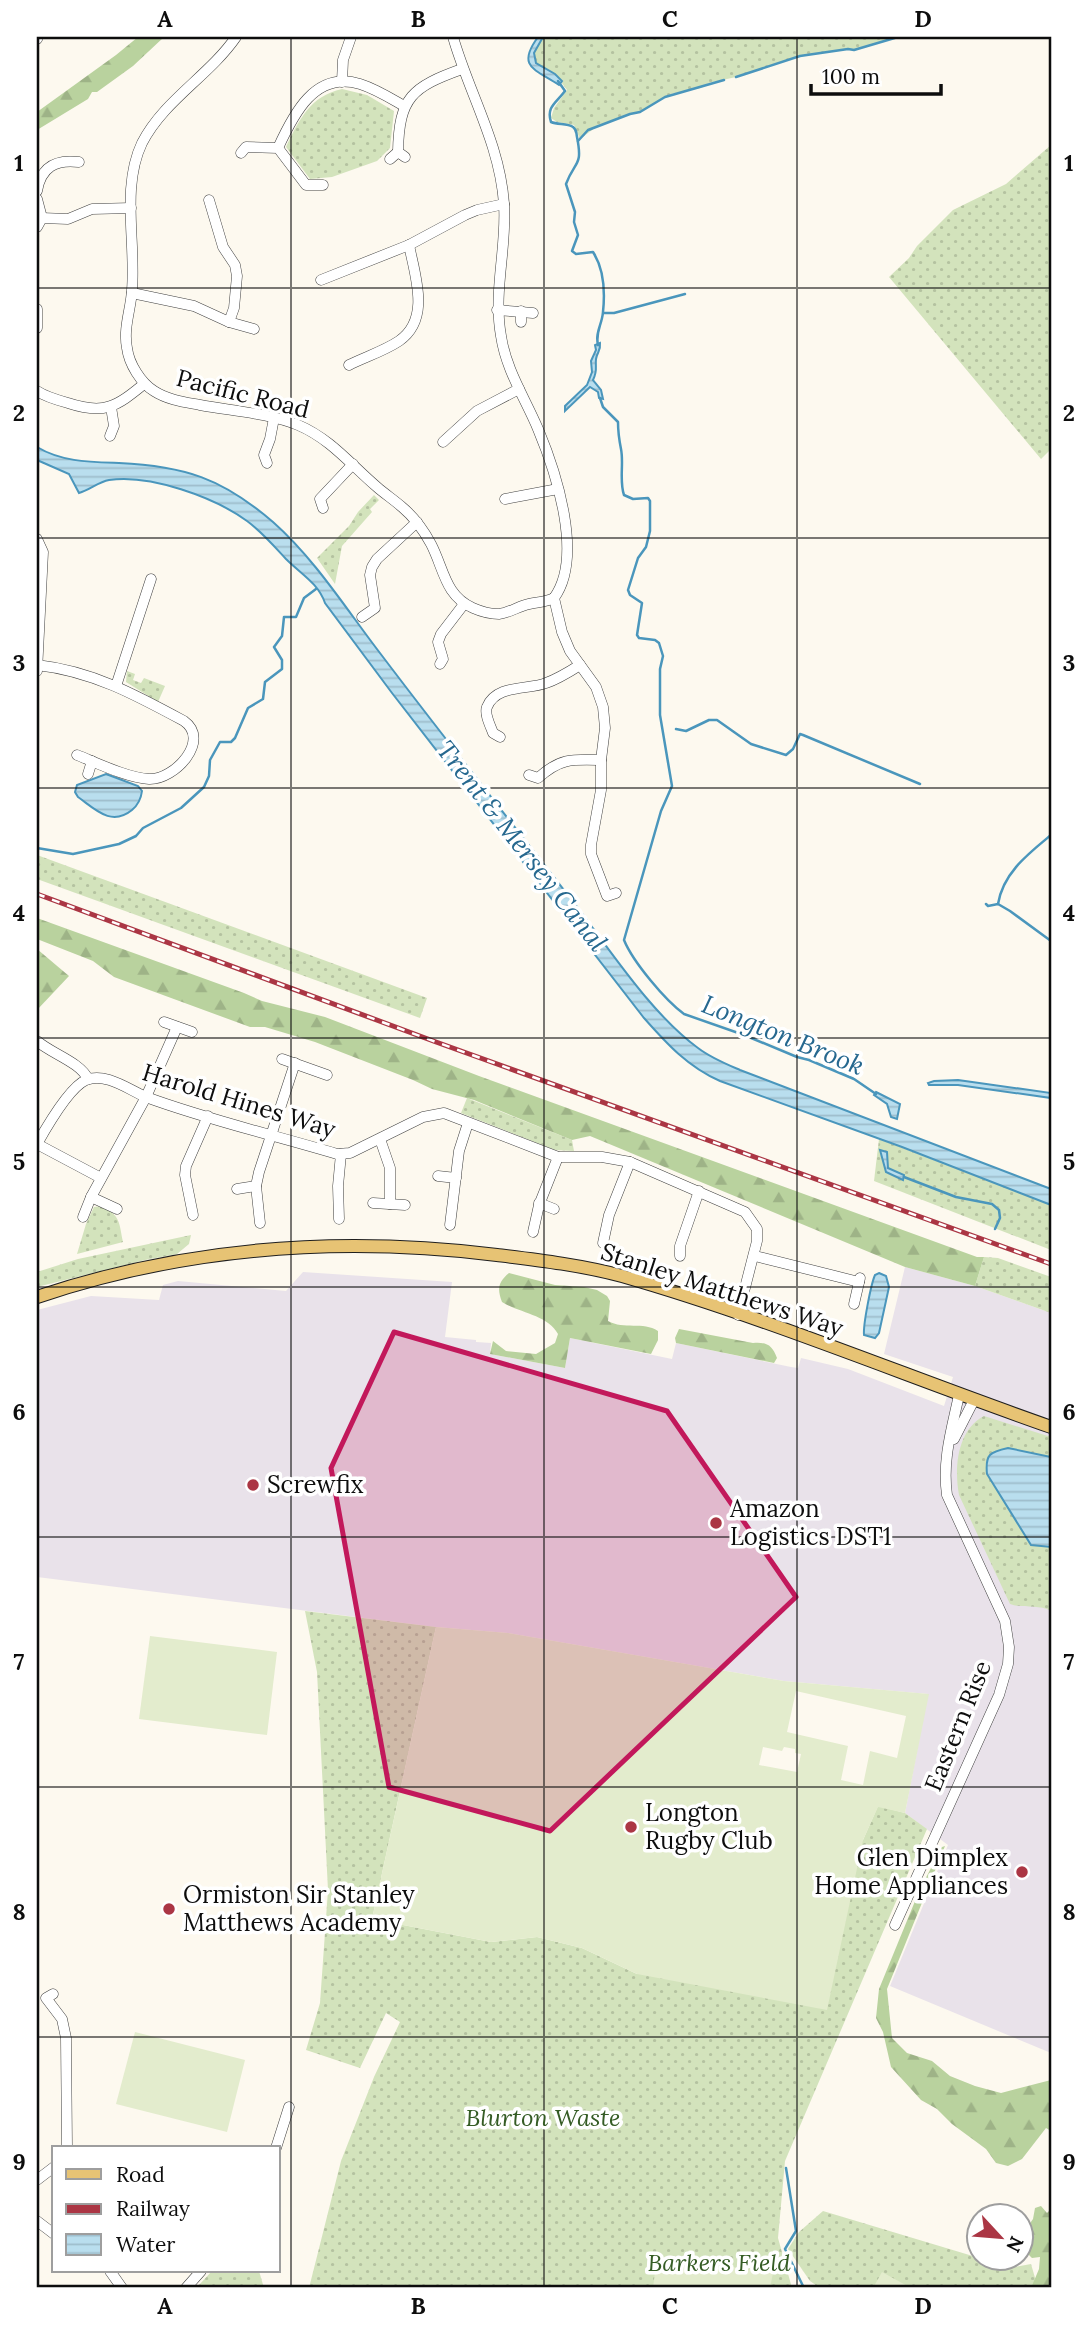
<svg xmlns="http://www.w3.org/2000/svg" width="1088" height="2325" font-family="Lora,serif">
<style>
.industrial{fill:#e9e2ea}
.grass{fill:url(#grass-dots)}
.forest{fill:url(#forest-firs)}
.pitch{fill:#e3eccd;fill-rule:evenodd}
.water{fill:url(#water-rules);stroke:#4a96bc;stroke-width:2}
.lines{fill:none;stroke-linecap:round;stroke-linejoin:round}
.stream{stroke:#4a96bc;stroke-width:2.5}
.minor-casing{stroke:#404040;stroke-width:11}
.major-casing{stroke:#1e1e1e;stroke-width:14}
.minor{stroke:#fff;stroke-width:10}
.major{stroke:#e7c374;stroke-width:12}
.rail-casing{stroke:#ab3644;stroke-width:5}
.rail{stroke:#fff;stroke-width:2.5;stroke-dasharray:8;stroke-linecap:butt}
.marked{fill:#c2185b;fill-opacity:0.2;stroke:#c2185b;stroke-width:5;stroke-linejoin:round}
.grid{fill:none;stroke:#0d0d0d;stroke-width:2;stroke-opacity:0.55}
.poi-dot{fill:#ab3644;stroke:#fff;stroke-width:2.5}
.labels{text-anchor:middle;stroke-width:7;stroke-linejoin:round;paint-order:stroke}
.street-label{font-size:24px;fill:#0d0d0d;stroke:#fff}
.poi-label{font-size:24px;fill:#0d0d0d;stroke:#fff;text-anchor:start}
.park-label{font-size:24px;font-style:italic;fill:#355c25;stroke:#fff}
.water-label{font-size:26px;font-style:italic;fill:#26688f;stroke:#fff}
.neatline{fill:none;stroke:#0d0d0d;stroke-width:2.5}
.grid-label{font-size:23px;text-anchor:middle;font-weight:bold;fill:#0d0d0d}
</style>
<defs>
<pattern id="grass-dots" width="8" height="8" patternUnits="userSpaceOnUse" patternTransform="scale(1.75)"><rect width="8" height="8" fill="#d3e3bc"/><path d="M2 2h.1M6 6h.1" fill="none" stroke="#b4c2a0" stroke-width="1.8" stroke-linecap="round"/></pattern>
<pattern id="forest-firs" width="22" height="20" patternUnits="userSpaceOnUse" patternTransform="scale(1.75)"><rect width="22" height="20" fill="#b9d29e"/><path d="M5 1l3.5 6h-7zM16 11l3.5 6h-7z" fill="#9eb387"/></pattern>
<pattern id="water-rules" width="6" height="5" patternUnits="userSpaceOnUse" patternTransform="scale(1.75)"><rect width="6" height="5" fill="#b9deee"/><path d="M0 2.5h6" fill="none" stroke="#9ebdcb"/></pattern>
</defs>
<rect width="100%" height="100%" fill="#fdf9ef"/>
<polygon class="industrial" points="905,1267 975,1286 1051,1313 1051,2053 890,1986 948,1845 905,1813 928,1694 784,1681 508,1633 436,1627 37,1577 37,1310 91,1296 159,1300 163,1285 178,1281 286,1291 303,1272 452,1282 445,1337 476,1340 476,1342 491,1343 490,1354 565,1368 570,1338 672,1359 676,1343 791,1367 798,1368 801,1358 848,1369 944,1406 953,1377 884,1354"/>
<g class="grass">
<polygon points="543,37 898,37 854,50 847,49 800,56 736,77 709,83 701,88 671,94 640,112 630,114 596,127 580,139 574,125 557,122 551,118 554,108 567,90 555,74 537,66 533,53"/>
<path d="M342,89l25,6 27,16 -4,37 -13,13 -45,16 -22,2 -24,-32c13,-27 24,-51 56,-58z"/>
<polygon points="1051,145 1051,449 1041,459 889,277 909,258 917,246 953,210 1006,184"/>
<polygon points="374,495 379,500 370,509 372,512 342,546 335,584 317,558 349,526 358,512"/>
<polygon points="127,671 135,674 133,680 141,683 144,678 165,686 158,702 126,682"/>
<polygon points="37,855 427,998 420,1018 37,879"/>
<polygon points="467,1098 572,1140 574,1151 555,1150 461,1113"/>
<polygon points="879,1139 1051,1205 1051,1250 874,1181"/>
<path d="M102,1206c19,10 17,17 21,36l-46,12 9,-30 8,-17z"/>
<polygon points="191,1235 189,1244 177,1254 145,1260 37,1287 37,1272 78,1259"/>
<polygon points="984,1257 998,1258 1051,1277 1051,1313 975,1286"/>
<path d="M984,1416l67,21v174c-13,-7 -27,-2 -41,-7l-51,-109c-5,-27 -2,-65 25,-79z"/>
<polygon points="305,1611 436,1627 372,1919 491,1942 537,1937 582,1948 637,1974 863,1840 878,1806 905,1813 927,1829 785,2161 778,2238 792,2288 309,2288 341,2161 374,2077 400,2022 386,2013 360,2068 306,2050 320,2003 328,1890 317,1672"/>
<polygon points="823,2211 986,2260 984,2266 999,2270 1031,2264 1038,2288 820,2288 810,2281 788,2249 799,2232"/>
<polygon points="212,2271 259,2271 264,2288 202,2288 198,2286"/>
</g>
<g class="forest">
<polygon points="138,37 164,37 133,66 97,92 92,92 88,99 37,130 37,112 116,55"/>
<polygon points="37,918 244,993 262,1001 325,1017 479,1076 977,1257 984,1257 975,1286 905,1267 590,1136 572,1140 474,1100 432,1089 413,1080 315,1042 265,1027 250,1027 114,977 93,961 37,939"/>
<polygon points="37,949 69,976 37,1010"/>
<path d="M509,1273l46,12 29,2 13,3 10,6 3,5 -2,20c16,9 35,0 50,10v9l-7,14 -81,-16 -5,30 -75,-14 3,-13 13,10 30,3 19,-11 3,-9c-10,-19 -39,-21 -56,-32 -5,-13 -4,-20 7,-29z"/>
<path d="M679,1329l74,14c14,-1 19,2 24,15l-3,5 -98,-20 -1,-5z"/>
<polygon points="945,1846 887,1989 892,2038 907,2053 932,2061 950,2076 975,2086 1001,2093 1051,2080 1051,2131 1046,2128 1022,2159 1008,2166 996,2163 986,2149 952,2124 937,2109 921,2100 891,2067 883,2032 876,2018 879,1989 920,1889 942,1847"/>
<polygon points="1041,2206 1047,2213 1051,2209 1051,2288 1031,2288 1039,2269 1040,2257 1032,2258 1027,2253 1024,2237 1026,2229 1033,2219 1035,2208"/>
</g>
<g class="pitch">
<path d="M436,1627l72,6 276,48 145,13 -24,119 -27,-6 -15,33 -36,170 -190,-36 -55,-26 -45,-11 -46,5 -119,-23zM796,1691l110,25 -9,42 -27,-7 -7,34 -22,-5 7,-34 -61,-14zM763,1747l19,4 2,-4 11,2v4l6,1 -4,18 -38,-7z"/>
<polygon points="150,1636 277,1652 267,1735 139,1719"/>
<polygon points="135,2032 245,2060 227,2132 116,2104"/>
<polygon points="657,2256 773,2273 770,2288 653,2288"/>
<polygon points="882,2272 911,2288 873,2288"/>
</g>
<g class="water">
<path d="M538,37h5l-9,16 2,10 19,11 7,7 -3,4c-24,-16 -43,-18 -21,-48z"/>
<path d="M600,343c1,8 -3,9 -4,16 -1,8 2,11 -3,21l8,10 2,9 -4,-1 -1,-6 -8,-5 -25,24v-5l22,-21 5,-13 -1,-11 5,-11 -1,-5z"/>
<path d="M37,447c25,15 53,15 82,16 65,3 103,15 154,59 43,38 75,90 110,135 65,86 132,170 198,255 33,44 73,104 117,136 13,10 28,16 42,22l311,119v16l-149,-58 -182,-66c-32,-14 -53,-37 -76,-63l-252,-325 -67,-90c-7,-20 -24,-29 -39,-44 -12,-13 -24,-27 -39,-38 -33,-24 -97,-47 -138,-41 -11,2 -19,10 -30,13l-10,-19 -32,-14z"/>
<path d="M106,774l32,12 4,5c-1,8 -4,14 -10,19 -21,17 -37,-1 -54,-13l-3,-5 2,-7z"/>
<polygon points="958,1080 1051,1093 1051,1098 958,1085 929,1085 928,1083 934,1081"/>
<polygon points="876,1092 900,1104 897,1119 891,1117 887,1104 874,1095"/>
<polygon points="880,1150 887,1152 888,1168 904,1175 903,1180 886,1172"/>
<path d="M879,1273l7,3 3,11 -10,46 -4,5 -11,-3c-1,-10 7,-51 11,-60z"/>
<path d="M1008,1448l43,9v90l-20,-2 -44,-71c-2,-20 3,-22 21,-26z"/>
</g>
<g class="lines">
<g class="stream">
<polyline points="736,77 800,56 848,49 854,50 898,37"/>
<path d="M558,81l7,10c-9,12 -19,16 -14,31 7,3 16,1 22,5 4,3 3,5 4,10 6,30 -2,23 -11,47l9,28 -1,10 4,13 -6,16 4,3 17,-2c11,17 12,41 10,60 -1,13 -8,20 -5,33"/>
<polyline points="578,141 588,130 596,127 630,114 640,112 665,97 724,80"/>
<polyline points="604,313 614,313 685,294"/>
<path d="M600,398l3,9 15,15c0,10 1,17 3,27 3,15 -2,31 3,46l9,4 15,-1 2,3v30l-4,16 -8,11 -10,32 2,5 12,8 -5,32 2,3 16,2 4,3 4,13 -3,13v46l12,71 -11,25 -37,129c9,22 41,60 60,74l60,21 53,22 12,3 45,19 22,15"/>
<polyline points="676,729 686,731 709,720 717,720 751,744 786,755 793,749 800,734 803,735 920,784"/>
<polyline points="37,848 73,854 119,844 136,836 143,828 181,808 204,787 209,776 210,760 220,742 231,742 235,738 248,708 263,699 265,682 282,669 282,660 274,647 282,636 284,617 296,617 304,598 316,589"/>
<polyline points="986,904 988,906 998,904 1010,911 1051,941"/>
<path d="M998,904c5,-31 30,-50 53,-69"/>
<polyline points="904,1177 956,1197 992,1204 999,1210 1000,1218 995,1229"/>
<polyline points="786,2168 796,2231 785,2249 804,2288"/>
</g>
<defs>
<g id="minor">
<path d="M236,37c-27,39 -72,63 -94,106 -21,44 -6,99 -10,147 -1,19 -9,38 -5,58 2,16 14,35 27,43 14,9 30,11 46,14 32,6 68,8 98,20 33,14 53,40 79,62 8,7 17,13 25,20 12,10 22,24 29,37 13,25 14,52 42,64 9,4 16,6 26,6 10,-1 20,-8 30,-10 9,-2 17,-2 25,-6"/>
<path d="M453,37c16,56 47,107 51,167 3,44 -11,87 -3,132 5,34 24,62 37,93 18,43 46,128 16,169l8,34 8,19 26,36 7,20 2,21 -4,32v30l-10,55v9l16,42 9,-3"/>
<polyline points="37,39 38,37"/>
<polyline points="342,82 343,60 351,37"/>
<path d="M278,148c15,-33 37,-78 82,-64 16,5 30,14 44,22"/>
<polyline points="241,153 246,147 278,148 306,185 323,185"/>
<path d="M405,157l-7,-5c1,-55 14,-65 64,-83"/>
<polyline points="390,159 398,152"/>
<path d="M37,191c4,-24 19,-32 42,-29"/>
<polyline points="37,199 42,218"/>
<polyline points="209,200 223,247 235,265 237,276 234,308 229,322"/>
<polyline points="37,227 42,218 68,219 92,209 131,208"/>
<polyline points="321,280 409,245 465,215 477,210 504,204"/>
<polyline points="132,293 194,306 229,322 254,329"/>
<polyline points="37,309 37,328"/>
<polyline points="497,310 533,313"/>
<polyline points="521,322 521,311"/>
<path d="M349,365c16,-8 35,-14 50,-24 32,-22 16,-65 10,-96"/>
<path d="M37,391c9,6 20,9 31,12 36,12 48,4 76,-19"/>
<polyline points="110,436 114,426 111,407"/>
<polyline points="443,442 477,411 519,389"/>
<polyline points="267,463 264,455 270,439 274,418"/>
<polyline points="505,499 558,489"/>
<polyline points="323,508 320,499 353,464"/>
<polyline points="37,539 43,552 37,671"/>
<polyline points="362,617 375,608 370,575 372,567 377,559 417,522"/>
<polyline points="440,664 443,659 438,642 441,634 464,604"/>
<path d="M37,665c55,6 99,30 147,56 27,19 -9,59 -35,58 -21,-1 -52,-16 -72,-24"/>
<polyline points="116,686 151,579"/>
<path d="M500,737l-7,-4c-2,-6 -9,-19 -6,-26 9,-23 42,-17 59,-24 12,-4 23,-11 34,-18"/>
<polyline points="88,774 92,761"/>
<path d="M529,775l9,3c22,-20 34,-19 63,-18"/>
<polyline points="164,1022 192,1032"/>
<path d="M37,1041c15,13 43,21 51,38"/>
<polyline points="282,1059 327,1075"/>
<polyline points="380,1139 390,1168 390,1204"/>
<path d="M37,1144c9,-16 33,-57 49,-64 20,-8 43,10 60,17 62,23 128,38 191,57l13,-1 73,-36 21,-4 114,44h44l28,5 115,50 12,17v12l-19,74"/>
<polyline points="37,1144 101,1178"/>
<polyline points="438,1176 456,1178"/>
<polyline points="237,1189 256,1186"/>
<polyline points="91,1197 117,1209"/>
<polyline points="373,1203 405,1205"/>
<polyline points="539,1203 554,1209"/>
<polyline points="193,1215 185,1175 186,1166 208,1116"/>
<polyline points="83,1217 91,1197 146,1097 177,1027"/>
<polyline points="339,1219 338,1186 341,1154"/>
<polyline points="260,1223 256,1186 259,1172 295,1063"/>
<polyline points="450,1225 459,1151 468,1123"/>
<polyline points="533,1232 539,1205 558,1157"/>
<polyline points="603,1243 609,1215 630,1162"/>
<polyline points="680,1256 680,1246 699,1191"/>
<polyline points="755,1256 859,1282"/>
<polyline points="854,1304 860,1278"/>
<polyline points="954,1439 974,1400"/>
<path d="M895,1925l104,-230 9,-31 1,-17 -4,-26 -58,-126c-5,-35 5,-67 12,-100"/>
<polyline points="53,1994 46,1998 62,2019 66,2038 67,2148"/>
<polyline points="276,2148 289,2107"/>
<polyline points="37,2180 54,2167"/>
<polyline points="37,2221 54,2234"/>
<polyline points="110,2271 122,2288"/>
<polyline points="186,2288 201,2271"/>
</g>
<path id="major" d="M37,1297c148,-50 305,-61 460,-42 41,5 84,10 125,21 146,42 286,101 429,151"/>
</defs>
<use href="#minor" class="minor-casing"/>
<use href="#major" class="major-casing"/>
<use href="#minor" class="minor"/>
<use href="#major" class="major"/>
<defs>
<polyline id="rail" points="37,894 436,1042 1051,1264"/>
</defs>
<use href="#rail" class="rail-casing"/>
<use href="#rail" class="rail"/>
</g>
<path class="marked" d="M394,1332l273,79 129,186 -246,234 -161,-44 -58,-319z"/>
<path class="grid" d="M291,37v2251M544,37v2251M797,37v2251M37,288h1014M37,538h1014M37,788h1014M37,1038h1014M37,1287h1014M37,1537h1014M37,1787h1014M37,2037h1014"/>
<g class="poi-dot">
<circle cx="253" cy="1485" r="7"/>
<circle cx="716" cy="1523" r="7"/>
<circle cx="631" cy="1827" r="7"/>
<circle cx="1022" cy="1872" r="7"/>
<circle cx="169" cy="1909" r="7"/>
</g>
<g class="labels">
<g class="street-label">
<text transform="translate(243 394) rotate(14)" y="8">Pacific Road</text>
<text transform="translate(239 1101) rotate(17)" y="8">Harold Hines Way</text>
<text transform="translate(722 1290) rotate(18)" y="8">Stanley Matthews Way</text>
<text transform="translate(958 1726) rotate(-68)" y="8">Eastern Rise</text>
</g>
<g class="poi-label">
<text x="267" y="1493">Screwfix</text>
<text x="730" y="1517">Amazon<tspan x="730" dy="28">Logistics DST1</tspan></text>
<text x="645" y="1821">Longton<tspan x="645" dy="28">Rugby Club</tspan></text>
<text x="1008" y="1866" text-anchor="end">Glen Dimplex<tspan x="1008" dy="28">Home Appliances</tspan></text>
<text x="183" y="1903">Ormiston Sir Stanley<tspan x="183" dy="28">Matthews Academy</tspan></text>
</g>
<g class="park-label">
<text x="543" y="2126">Blurton Waste</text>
<text x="719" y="2271">Barkers Field</text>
</g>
<g class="water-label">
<text transform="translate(522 846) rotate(52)" y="9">Trent &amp; Mersey Canal</text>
<text transform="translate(783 1035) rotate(22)" y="9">Longton Brook</text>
</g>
</g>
<rect width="1088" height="2325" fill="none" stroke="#ffffff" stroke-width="77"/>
<rect x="52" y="2146" width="228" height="126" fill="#ffffff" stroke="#9e9e9e" stroke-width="2"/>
<rect x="66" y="2169" width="35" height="10" fill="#e7c374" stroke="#9e9e9e" stroke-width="2"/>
<text x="116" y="2182" font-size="21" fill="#0d0d0d">Road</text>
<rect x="66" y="2204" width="35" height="10" fill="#ab3644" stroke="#9e9e9e" stroke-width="2"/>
<text x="116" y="2216" font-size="21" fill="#0d0d0d">Railway</text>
<rect x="66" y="2234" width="35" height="21" fill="url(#water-rules)" stroke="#9e9e9e" stroke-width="2"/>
<text x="116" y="2252" font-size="21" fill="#0d0d0d">Water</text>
<g transform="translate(1000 2237) rotate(116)"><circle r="33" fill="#ffffff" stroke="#9e9e9e" stroke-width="2"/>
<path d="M0-5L12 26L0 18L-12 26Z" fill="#ab3644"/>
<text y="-10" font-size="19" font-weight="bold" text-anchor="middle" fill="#0d0d0d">N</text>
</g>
<path d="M811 84v10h130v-10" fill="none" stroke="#0d0d0d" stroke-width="3.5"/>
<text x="822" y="84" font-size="21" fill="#0d0d0d" stroke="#ffffff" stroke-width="5" paint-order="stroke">100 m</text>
<rect x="38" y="38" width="1012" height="2248" class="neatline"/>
<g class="grid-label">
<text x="165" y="27">A</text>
<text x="418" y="27">B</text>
<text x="670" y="27">C</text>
<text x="923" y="27">D</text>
<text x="19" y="171">1</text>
<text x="1069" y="171">1</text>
<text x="19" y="421">2</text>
<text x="1069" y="421">2</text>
<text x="19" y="671">3</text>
<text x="1069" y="671">3</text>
<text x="19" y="921">4</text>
<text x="1069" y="921">4</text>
<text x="19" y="1170">5</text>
<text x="1069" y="1170">5</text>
<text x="19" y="1420">6</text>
<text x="1069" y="1420">6</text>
<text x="19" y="1670">7</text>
<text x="1069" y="1670">7</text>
<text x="19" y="1920">8</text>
<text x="1069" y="1920">8</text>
<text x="19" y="2170">9</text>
<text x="1069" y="2170">9</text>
<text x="165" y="2314">A</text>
<text x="418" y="2314">B</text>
<text x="670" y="2314">C</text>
<text x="923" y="2314">D</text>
</g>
</svg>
